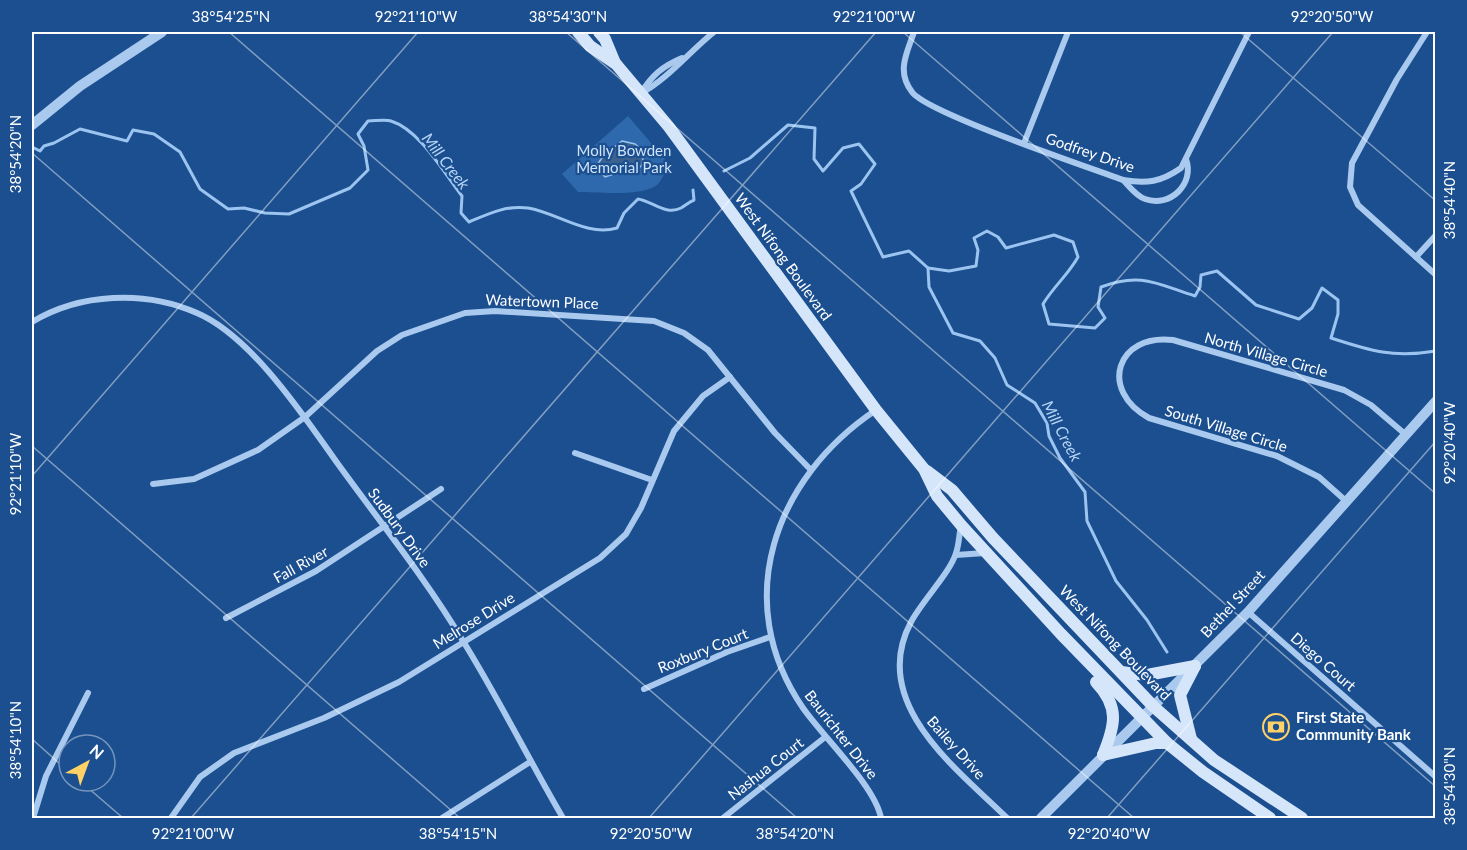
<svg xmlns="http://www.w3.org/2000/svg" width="1467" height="850" font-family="Lato,sans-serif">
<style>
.green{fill:#2e69ad}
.water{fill:#3c6290;stroke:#9cc4f0;stroke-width:1.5}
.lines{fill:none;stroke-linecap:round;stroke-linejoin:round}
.stream{stroke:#9cc4f0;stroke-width:3}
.minor{stroke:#a9c9ee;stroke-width:6}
.tertiary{stroke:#a9c9ee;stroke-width:10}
.secondary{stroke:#d6e6fa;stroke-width:12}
.ticks{fill:none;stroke:#fff;stroke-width:1.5;stroke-opacity:0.45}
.labels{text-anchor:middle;stroke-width:4.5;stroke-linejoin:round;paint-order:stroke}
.park-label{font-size:15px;fill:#cfe3fa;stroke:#1b4f8f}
.street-label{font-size:15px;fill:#fff;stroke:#1b4f8f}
.poi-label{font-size:15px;font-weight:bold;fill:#fff;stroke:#1b4f8f;text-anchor:start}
.water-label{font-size:16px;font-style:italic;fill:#b5d3f5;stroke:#1b4f8f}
.neatline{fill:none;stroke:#fff;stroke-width:2}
.ticks-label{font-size:15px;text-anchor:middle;fill:#fff}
</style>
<rect width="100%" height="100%" fill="#1b4f8f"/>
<path class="green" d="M628,116l36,42 4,6c-3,8 -5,15 -11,21 -16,12 -60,7 -79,7l-16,-18z"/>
<polygon class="water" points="622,141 635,144 644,152 642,165 634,173 623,171 605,177 596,167 603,156"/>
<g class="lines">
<g class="stream">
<path d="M32,147l8,4 4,-5 10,-3 26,-14 47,12 6,-11 21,4 26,18 20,37 28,20 16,-1 21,5 24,1 61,-26 18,-18 -4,-24 -6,-12 10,-13c7,0 17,-2 23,0 29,9 53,52 71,75l-1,17 8,9c19,-8 37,-17 59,-14 30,5 59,29 89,20l7,-15 14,-14c14,2 28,17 43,9 5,-3 8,-6 13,-8l-1,-10"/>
<polyline points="724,171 750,158 788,125 815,128 814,159 823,171 843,148 859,144 875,164 861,184 851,191 883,257 909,251 928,268 929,287 953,333 980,341 995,358 1007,385 1035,403 1047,423 1049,436 1060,458 1085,492 1087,521 1116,581 1147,620 1167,652"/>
<path d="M928,268l21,3 27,-5 2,-16 -4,-12 13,-7 11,6 8,11 48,-13 19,7 5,15c-10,18 -24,29 -35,47l6,20 46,4 10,-10 -7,-11 3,-20c40,-15 56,-3 94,9l5,-9 1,-12 16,-4 39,34 43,14 13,-11 10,-20 16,12v14l-7,24c40,13 62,20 105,13"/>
</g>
<g class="minor">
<path d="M914,32c-7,21 -18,39 -2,60 15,21 176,75 211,88 24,4 38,2 58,-12l68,-136"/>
<polyline points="1427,32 1397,79 1352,163 1350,187 1358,205 1436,275"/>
<path d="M641,93c11,-18 22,-27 41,-35"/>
<path d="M640,94c29,-16 49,-42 74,-62"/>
<polyline points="1024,143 1068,32"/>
<path d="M1123,180c7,7 13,16 22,19 25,9 50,-15 41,-40"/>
<polyline points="1416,257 1436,235"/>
<path d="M32,322c48,-29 113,-32 165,-9 54,23 107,103 141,151 42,58 88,115 125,177 36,58 66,119 100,177"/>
<path d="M876,410c-102,68 -146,192 -73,298 21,30 72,78 78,110"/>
<polyline points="575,453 652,480"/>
<polyline points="153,484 194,479 258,450 305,417 377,351 402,335 465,313 495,311 654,321 684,333 708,350 775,433 810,469"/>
<path d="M1346,501l-27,-24 -42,-21 -128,-38c-51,-28 -32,-85 24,-78l171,50 27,15 34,29"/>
<path d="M961,526c-2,9 -2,19 -5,27 -6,20 -34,48 -45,69 -43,81 46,147 96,196"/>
<polyline points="956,555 985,553"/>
<polyline points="1248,612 1436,777"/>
<polyline points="226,618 316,571 441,489"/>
<polyline points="644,689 727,652 770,637"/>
<polyline points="33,818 46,776 88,693"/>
<polyline points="171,818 200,777 234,753 324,718 399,682 600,558 626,534 641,508 674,431 703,396 730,377"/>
<polyline points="442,818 530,762"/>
<polyline points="723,818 824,738"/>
</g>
<g class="tertiary">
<polyline points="32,125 80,86 162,32"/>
<polyline points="1041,818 1248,612 1436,401"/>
</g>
<g class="secondary">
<polyline points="578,32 590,46 616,64 669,127 876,410 924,469 937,496 961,525 1061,634 1167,743 1203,772 1270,818"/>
<polyline points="599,32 605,39 615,63"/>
<polyline points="927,471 952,490 993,538 1154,707 1214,760 1302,818"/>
<polyline points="1121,672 1147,675 1195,666"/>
<path d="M1096,682c24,25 19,44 7,73"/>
<polyline points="1191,739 1180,695 1195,666"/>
<polyline points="1103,755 1156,743 1167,743"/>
</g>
</g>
<path class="ticks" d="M229,32l905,786M566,32l870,755M903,32l533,462M1240,32l196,169M32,153l765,665M32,446l428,372M32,476l386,-444M32,739l37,33M80,781l43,37M191,818l685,-786M649,818l684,-786M1107,818l329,-377"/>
<defs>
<symbol id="bank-ring" viewBox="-11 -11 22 22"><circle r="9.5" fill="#1b4f8f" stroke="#ffd166" stroke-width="1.5"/><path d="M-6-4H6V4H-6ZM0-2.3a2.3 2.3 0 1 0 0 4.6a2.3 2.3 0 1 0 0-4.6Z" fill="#ffd166"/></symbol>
</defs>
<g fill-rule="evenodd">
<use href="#bank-ring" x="1261" y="712" width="30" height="30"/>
</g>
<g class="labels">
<g class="park-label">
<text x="624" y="156">Molly Bowden<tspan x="624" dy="17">Memorial Park</tspan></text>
</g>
<g class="street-label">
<text transform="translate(1090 153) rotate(19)" y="5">Godfrey Drive</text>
<text transform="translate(783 257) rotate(54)" y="5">West Nifong Boulevard</text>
<text transform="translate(542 302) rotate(2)" y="5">Watertown Place</text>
<text transform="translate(1266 355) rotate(16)" y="5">North Village Circle</text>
<text transform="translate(1226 429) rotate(17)" y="5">South Village Circle</text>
<text transform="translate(399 528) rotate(54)" y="5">Sudbury Drive</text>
<text transform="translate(301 565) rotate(-29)" y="5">Fall River</text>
<text transform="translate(1233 604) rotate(-47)" y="5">Bethel Street</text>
<text transform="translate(474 621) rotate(-32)" y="5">Melrose Drive</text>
<text transform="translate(1115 643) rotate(46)" y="5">West Nifong Boulevard</text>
<text transform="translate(703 651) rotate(-22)" y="5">Roxbury Court</text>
<text transform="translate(1323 662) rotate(41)" y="5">Diego Court</text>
<text transform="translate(841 735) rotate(52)" y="5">Baurichter Drive</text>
<text transform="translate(956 748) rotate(48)" y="5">Bailey Drive</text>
<text transform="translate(766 769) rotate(-38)" y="5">Nashua Court</text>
</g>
<g class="poi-label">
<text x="1296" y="723">First State<tspan x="1296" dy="17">Community Bank</tspan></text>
</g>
<g class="water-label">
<text transform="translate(446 161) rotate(52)" y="6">Mill Creek</text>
<text transform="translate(1062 431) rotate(62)" y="6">Mill Creek</text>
</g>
</g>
<rect width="1467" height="850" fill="none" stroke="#1b4f8f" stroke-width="66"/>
<g transform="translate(87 763) rotate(41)"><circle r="28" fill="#1b4f8f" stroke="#7695bc" stroke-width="1.5"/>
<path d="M0-4.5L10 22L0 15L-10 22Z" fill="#ffd166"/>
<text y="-9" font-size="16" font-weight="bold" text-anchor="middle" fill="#ffffff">N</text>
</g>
<rect x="33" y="33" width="1401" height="784" class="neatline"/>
<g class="ticks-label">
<text x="231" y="22">38°54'25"N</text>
<text x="416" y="22">92°21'10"W</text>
<text x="568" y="22">38°54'30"N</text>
<text x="874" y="22">92°21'00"W</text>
<text x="1332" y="22">92°20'50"W</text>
<text transform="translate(16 154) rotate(-90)" y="5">38°54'20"N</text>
<text transform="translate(1450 200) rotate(-90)" y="5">38°54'40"N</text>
<text transform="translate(1450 443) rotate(-90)" y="5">92°20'40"W</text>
<text transform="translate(16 474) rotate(-90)" y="5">92°21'10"W</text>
<text transform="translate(16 740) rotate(-90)" y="5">38°54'10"N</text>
<text transform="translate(1450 786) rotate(-90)" y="5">38°54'30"N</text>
<text x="193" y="839">92°21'00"W</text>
<text x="458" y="839">38°54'15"N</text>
<text x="651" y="839">92°20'50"W</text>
<text x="795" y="839">38°54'20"N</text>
<text x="1109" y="839">92°20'40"W</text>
</g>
</svg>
